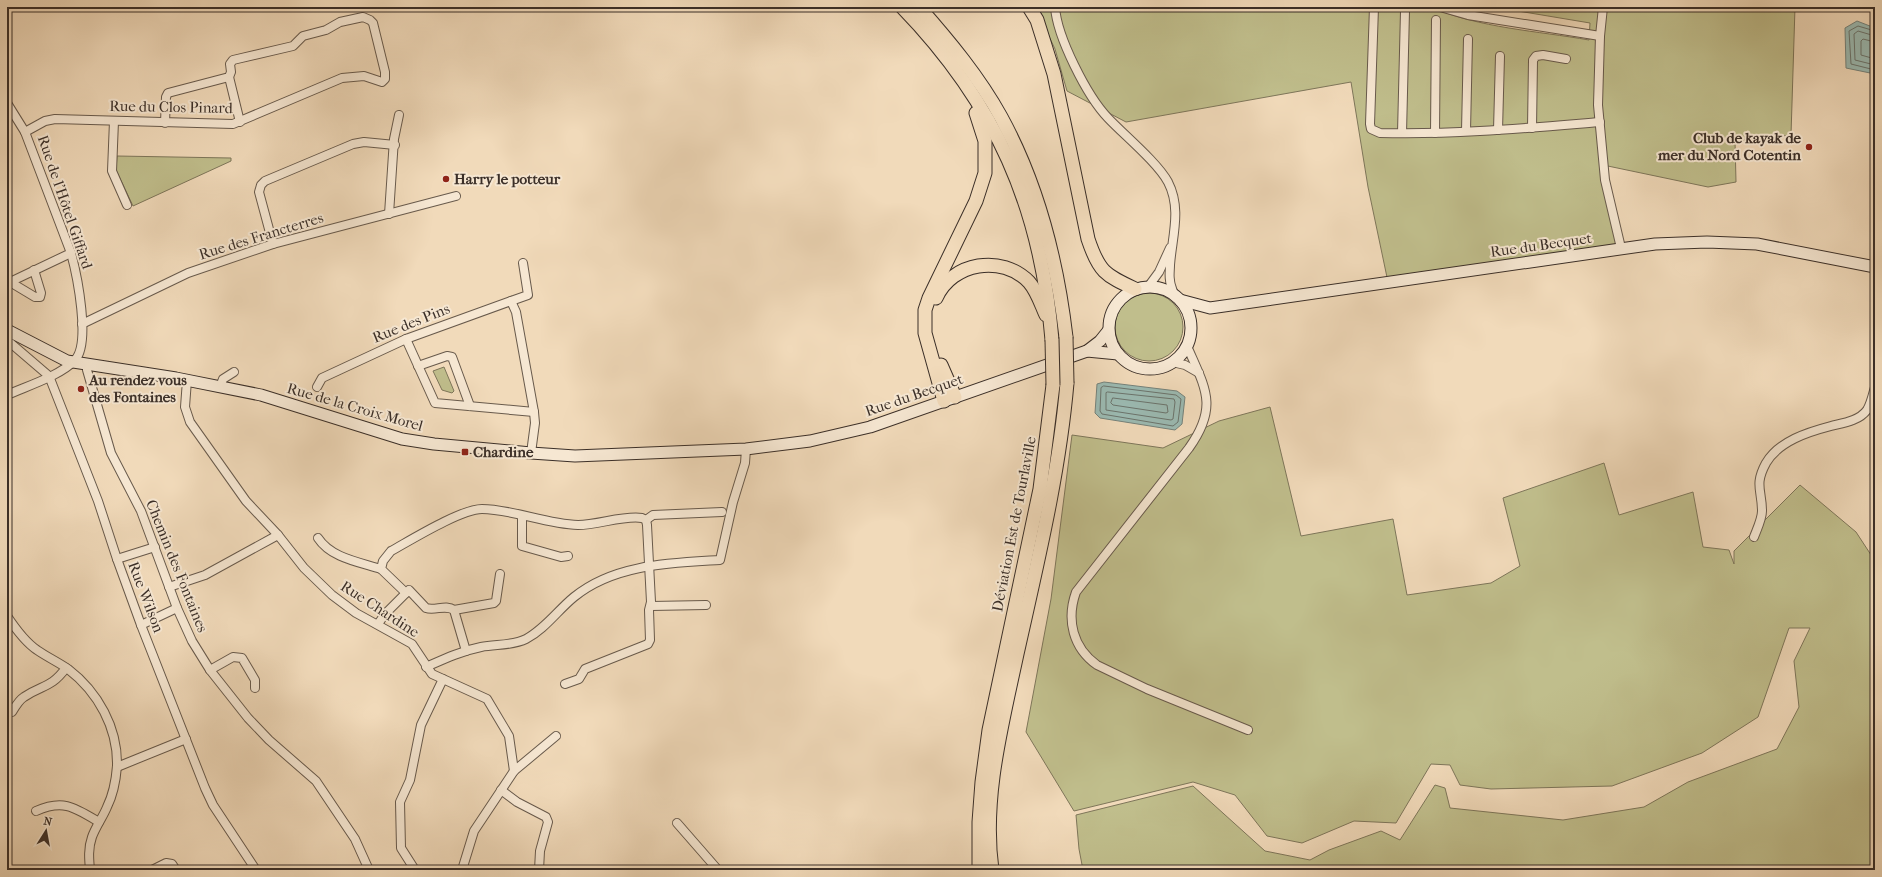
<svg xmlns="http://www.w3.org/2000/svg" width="1882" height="877" font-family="'IM FELL French Canon',serif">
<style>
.green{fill:#c0be8c;stroke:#7e765a}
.water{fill:#9bbab2;stroke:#75827b}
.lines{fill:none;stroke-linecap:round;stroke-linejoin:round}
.shore{stroke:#6b746d;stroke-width:1}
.minor-casing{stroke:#685a4c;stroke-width:10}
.secondary-casing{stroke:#3b2f28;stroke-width:13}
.trunk-casing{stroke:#3b2f28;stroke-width:15}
.minor{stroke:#f6e7d2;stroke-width:8}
.secondary{stroke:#f6e7d2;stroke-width:11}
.trunk{stroke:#f1daba;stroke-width:13}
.trunk-bridge-casing{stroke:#3b2f28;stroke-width:15;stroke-linecap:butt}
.trunk-bridge{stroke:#f1daba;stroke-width:13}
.poi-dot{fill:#8f2418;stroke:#f6e7d2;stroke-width:1.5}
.labels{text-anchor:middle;stroke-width:4;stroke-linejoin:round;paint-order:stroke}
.street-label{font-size:15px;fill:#3b2f28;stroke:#f6e7d2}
.poi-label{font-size:15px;font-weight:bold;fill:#3b2f28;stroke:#f6e7d2;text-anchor:start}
</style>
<rect width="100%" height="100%" fill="#f1daba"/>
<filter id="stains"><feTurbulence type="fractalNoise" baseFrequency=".005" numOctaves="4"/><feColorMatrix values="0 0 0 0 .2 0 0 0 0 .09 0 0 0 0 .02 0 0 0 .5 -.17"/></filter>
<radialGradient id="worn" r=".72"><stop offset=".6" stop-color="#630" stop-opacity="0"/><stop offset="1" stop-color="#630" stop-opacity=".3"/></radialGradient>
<g class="green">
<path d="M1035,7h396c48,21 107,24 158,33l1,-17 -96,-16h301l-4,128 -56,6 1,41 -28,5 -105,-22 18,83 -233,34 -20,-95 -17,-105 -225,40 -59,-31 -12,-42z"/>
<polygon points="117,156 231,158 231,161 133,206 116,170"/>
<circle cx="1149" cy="327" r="34"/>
<polygon points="444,367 454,391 452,393 442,390 433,371"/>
<polygon points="1270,407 1301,536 1393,519 1407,595 1491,583 1520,566 1503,498 1604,463 1619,515 1693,492 1703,547 1729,550 1734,564 1734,551 1800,485 1856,532 1875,561 1875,870 1083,870 1079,849 1076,815 1193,786 1265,851 1310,860 1329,850 1381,831 1400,840 1435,785 1445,788 1450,808 1563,820 1644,807 1688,782 1777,749 1799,707 1794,661 1810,628 1789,628 1758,717 1702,753 1612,786 1491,789 1460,785 1450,765 1431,764 1396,823 1354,821 1302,843 1267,836 1235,795 1193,782 1074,811 1026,732 1051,599 1072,435 1163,448 1219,421"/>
</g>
<g class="water">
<polygon points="1857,21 1875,28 1875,74 1846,68 1845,28"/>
<polygon points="1104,382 1177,391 1185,397 1182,424 1175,430 1100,418 1095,413 1097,384"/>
</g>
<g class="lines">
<g class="shore">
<polyline points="1875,31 1858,26 1849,31 1851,64 1875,70"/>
<polyline points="1875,36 1858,31 1854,34 1855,60 1875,65"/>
<polyline points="1875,42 1863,39 1861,41 1861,55 1875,59"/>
<polygon points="1104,386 1176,395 1181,399 1178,422 1173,426 1102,414 1100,411 1101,388"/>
<polygon points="1108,392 1174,399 1175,402 1173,419 1171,420 1106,410 1106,393"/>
<polygon points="1113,398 1167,405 1168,412 1166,413 1113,405 1111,403"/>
</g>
<defs>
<g id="minor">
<path d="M1055,7c2,30 32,89 53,111 16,17 49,44 60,64 14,27 4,55 2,83 0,5 -1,11 0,15 0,5 3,10 4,15"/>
<path d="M1374,7l-4,117 1,5 9,4c73,2 147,-5 220,-11"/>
<polyline points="1440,7 1468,15 1600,36"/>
<polyline points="1603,7 1600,36 1598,105 1605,180 1621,248"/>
<polyline points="229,77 240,122"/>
<path d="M7,103l18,29 46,121c6,22 20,90 4,107 -15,16 -48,26 -68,35"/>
<polyline points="114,121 112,171 127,205"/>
<polyline points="1532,128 1533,60 1536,56 1543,55 1566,59"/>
<polyline points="1498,130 1500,56"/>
<polyline points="1466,131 1468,39"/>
<polyline points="25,132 45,121 55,119 233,124 342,78 364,76 382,82 385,79 385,72 373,23 370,20 363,17 340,22 326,30 303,36 293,46 233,60 230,64 231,72 229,77 168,93 166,97 165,123"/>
<polyline points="1402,133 1405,11"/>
<polyline points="1435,133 1436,20"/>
<polyline points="389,214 394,139 399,115"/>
<polyline points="273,244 259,192 261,185 265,181 353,144 364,142 395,145"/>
<polyline points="7,280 10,282 71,253"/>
<polyline points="10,282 35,297 40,297 41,293 34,270"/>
<polyline points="1148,287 1159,272 1170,248"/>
<polyline points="511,301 528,295 523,263"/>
<polyline points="82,324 188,273 273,244 456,196"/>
<polyline points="406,339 435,403 534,412"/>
<polyline points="7,340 49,376 98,501 117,559 141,625 205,788 213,805 256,870"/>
<path d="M1187,346c18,42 32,60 2,102l-113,144c-10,28 -3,56 21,73l50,24 101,41"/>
<polyline points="1172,362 1185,365 1199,373"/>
<polyline points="88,364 87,370 111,453 141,511 177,608 192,641 210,670 248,718 269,740 316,781 355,839 369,870"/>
<polyline points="418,366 447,356 452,357 470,406"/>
<polyline points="187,380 185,407 190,422 246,501 278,535 304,568 332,595 356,613 412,644 432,674 487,699 509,736 514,771"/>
<polyline points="220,387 223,379 234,372"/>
<polyline points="317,387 322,378 406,339 511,301 516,312 534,412 535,423 531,453"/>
<polyline points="522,516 522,546 561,557 568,556"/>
<polyline points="646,520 653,515 722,512"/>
<path d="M1754,537c3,-8 8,-18 8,-26 0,-21 -8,-26 4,-48 13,-22 42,-31 65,-37 12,-3 28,-5 36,-16 4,-6 6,-16 8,-23"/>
<path d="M318,538c13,20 41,24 63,31"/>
<polyline points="117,559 155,547"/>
<polyline points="169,587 205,575 278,535"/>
<polyline points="651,606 706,605"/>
<polyline points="454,610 494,603 496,601 500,574"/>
<path d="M7,616c8,12 18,26 30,34 10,7 21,12 31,19 30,23 50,59 49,97 -1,13 -4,29 -10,41 -4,10 -11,19 -15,30 -4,11 -3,22 -2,33"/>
<polyline points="378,624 385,614 406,593"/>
<polyline points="141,625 177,608"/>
<path d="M466,651l-12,-41c-8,-6 -19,1 -28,-2l-17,-18 -3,3 -25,-24 2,-8 8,-10c20,-11 70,-42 91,-42 30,0 64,15 96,16 20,0 46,-10 64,-7l4,2 1,5 4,77 -2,8 1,30 -2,4 -63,25 -6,10 -14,5"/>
<path d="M426,667c18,-8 35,-16 55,-20 15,-3 31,-1 45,-8 19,-10 32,-29 48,-42 40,-33 97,-34 146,-37l13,-58 12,-39 1,-14"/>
<polyline points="210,670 233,657 242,658 255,680 255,688"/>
<path d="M12,712c3,-5 7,-12 12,-15 19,-13 26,-8 42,-29"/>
<polyline points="117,767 186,739"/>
<polyline points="501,790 517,802 546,817 548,822 540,851 539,870"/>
<path d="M36,811c27,-12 38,-4 63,11"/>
<polyline points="677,823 718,870"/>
<polyline points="152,870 166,863 172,864 176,870"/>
<polyline points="415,870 401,848 400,802 410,780 421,725 443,679"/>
<polyline points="462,870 474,831 514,771 556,736"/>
</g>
<g id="secondary">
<circle cx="1150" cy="328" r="41"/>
<polyline points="1180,300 1210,308 1655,244 1707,242 1757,244 1875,267"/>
<polyline points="7,330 67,361 176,378 261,395 402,439 434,444 531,453 575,456 746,449 810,441 870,427 1087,351 1100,341 1108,331"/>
<polyline points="1087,351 1118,354"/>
</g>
<g id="trunk">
<path d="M902,7c94,97 139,199 150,333"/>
<path d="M919,7c30,34 60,70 82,110 37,68 56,143 65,220"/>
<path d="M1029,7l8,13 17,54 34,165c11,33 17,36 47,50"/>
<path d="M936,298c16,-36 66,-44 93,-16 8,9 12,22 17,33"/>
<polyline points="941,365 955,397"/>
<polyline points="944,401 925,333 925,310 929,298 976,201 985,173 985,141 976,113"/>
<polyline points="979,870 979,822 982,782 989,730 1040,489 1053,385"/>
<path d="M992,870c-10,-72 10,-145 25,-216 20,-90 42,-179 50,-271"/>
</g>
</defs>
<use href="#minor" class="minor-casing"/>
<use href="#secondary" class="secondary-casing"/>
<use href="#trunk" class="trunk-casing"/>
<use href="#minor" class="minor"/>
<use href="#secondary" class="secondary"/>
<use href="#trunk" class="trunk"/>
<defs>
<g id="trunk-bridge">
<polyline points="1066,337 1067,383"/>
<polyline points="1052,340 1053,385"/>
</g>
</defs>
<use href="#trunk-bridge" class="trunk-bridge-casing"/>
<use href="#trunk-bridge" class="trunk-bridge"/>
</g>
<g class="poi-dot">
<circle cx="1809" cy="147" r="4"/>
<circle cx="446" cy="179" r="4"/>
<circle cx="81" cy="389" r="4"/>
<rect x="461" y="448" width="8" height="8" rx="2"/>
</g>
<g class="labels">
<g class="street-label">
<text transform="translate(171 107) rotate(1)" y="5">Rue du Clos Pinard</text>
<text transform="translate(65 202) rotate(71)" y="5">Rue de l'Hôtel Giffard</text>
<text transform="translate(261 236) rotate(-17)" y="5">Rue des Francterres</text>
<text transform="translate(1541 245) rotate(-8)" y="5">Rue du Becquet</text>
<text transform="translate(411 323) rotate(-22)" y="5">Rue des Pins</text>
<text transform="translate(914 395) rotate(-19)" y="5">Rue du Becquet</text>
<text transform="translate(355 407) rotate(16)" y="5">Rue de la Croix Morel</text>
<text transform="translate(1014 524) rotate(-79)" y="5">Déviation Est de Tourlaville</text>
<text transform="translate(177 566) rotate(68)" y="5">Chemin des Fontaines</text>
<text transform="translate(146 597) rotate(69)" y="5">Rue Wilson</text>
<text transform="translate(380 609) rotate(33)" y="5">Rue Chardine</text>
</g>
<g class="poi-label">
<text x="1801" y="143" text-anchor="end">Club de kayak de<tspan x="1801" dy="17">mer du Nord Cotentin</tspan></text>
<text x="454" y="184">Harry le potteur</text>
<text x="89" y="385">Au rendez vous<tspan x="89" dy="17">des Fontaines</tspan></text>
<text x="473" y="457">Chardine</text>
</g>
</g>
<rect width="1882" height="877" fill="none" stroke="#f1daba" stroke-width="24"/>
<rect x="8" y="8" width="1866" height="861" fill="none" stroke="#3b2f28" stroke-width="2"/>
<rect x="12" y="12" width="1858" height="853" fill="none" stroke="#3b2f28"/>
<g transform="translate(46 831) rotate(11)" stroke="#f6e7d2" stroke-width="3" paint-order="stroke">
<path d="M0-3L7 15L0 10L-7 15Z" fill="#3b2f28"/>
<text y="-6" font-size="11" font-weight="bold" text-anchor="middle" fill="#3b2f28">N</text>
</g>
<rect width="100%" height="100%" filter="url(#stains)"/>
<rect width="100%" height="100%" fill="url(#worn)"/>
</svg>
